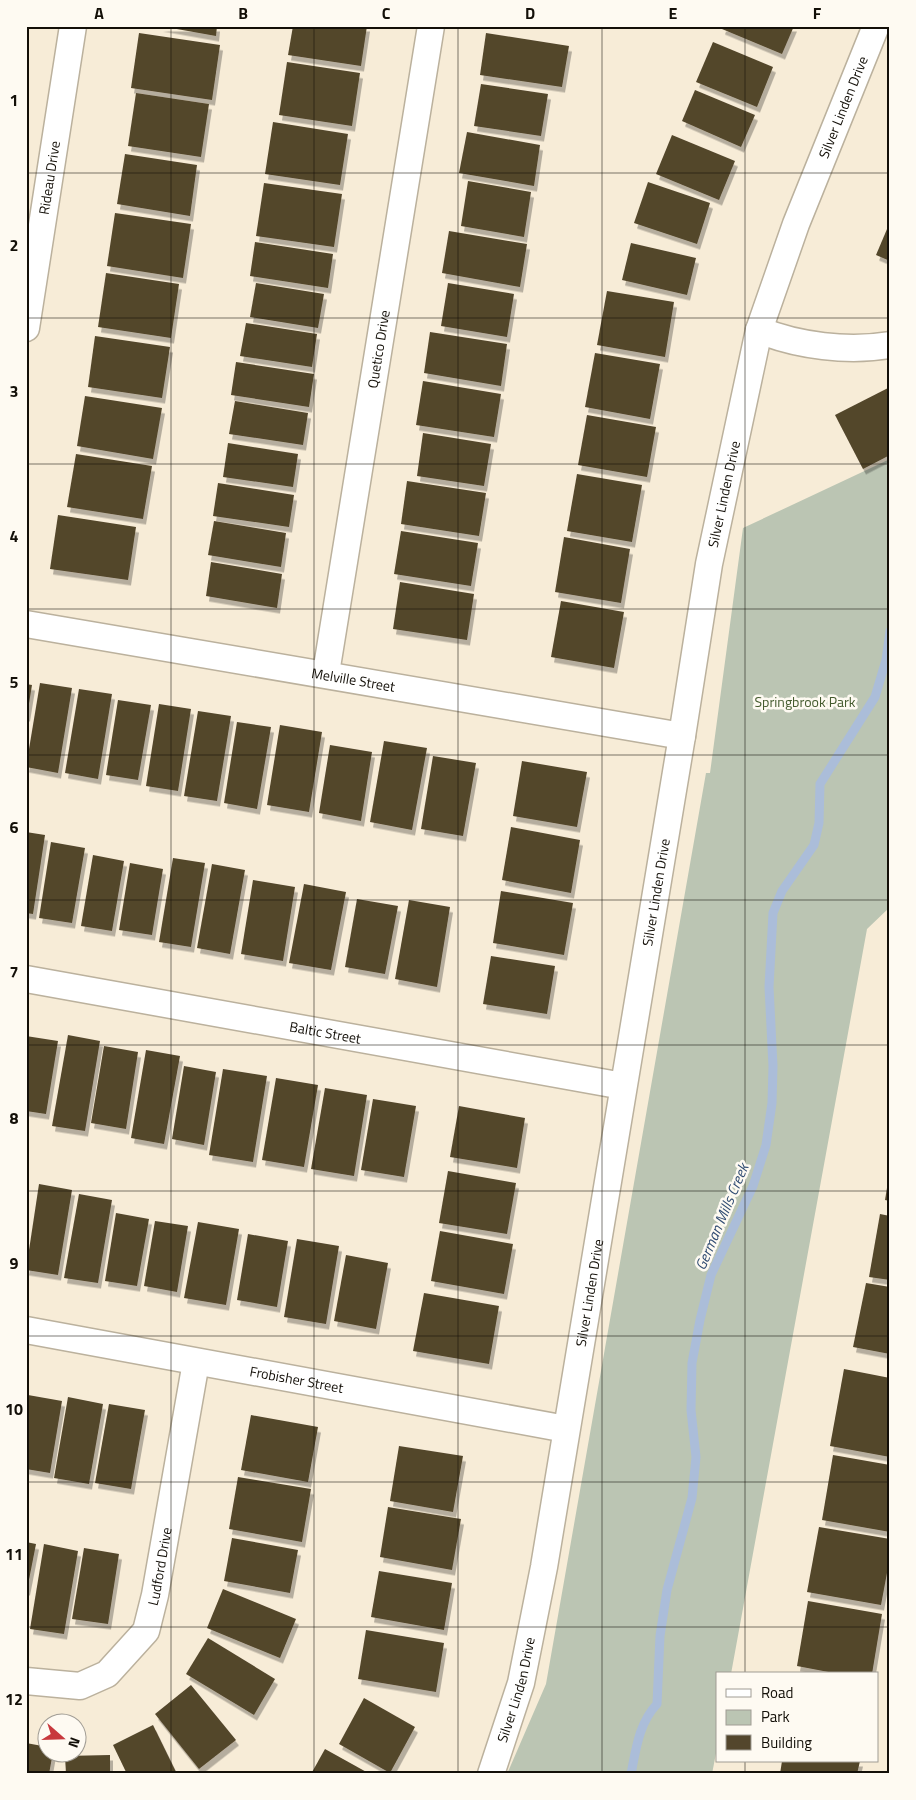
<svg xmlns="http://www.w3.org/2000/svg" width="916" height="1800" font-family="'Titillium Web',sans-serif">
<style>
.park{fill:#bbc5b3}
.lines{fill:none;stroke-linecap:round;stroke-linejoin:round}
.stream{stroke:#abbdd9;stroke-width:9}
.building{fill:#53462c;filter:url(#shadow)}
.minor-casing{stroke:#bbb19d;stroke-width:29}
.minor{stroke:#fff;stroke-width:26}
.grid{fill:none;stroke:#130f08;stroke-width:1;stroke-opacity:0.55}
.labels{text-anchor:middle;stroke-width:5;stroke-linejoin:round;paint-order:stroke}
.street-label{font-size:14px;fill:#130f08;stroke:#fefaf2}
.park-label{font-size:14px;fill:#445b2e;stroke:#fefaf2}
.water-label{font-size:15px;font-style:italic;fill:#314c73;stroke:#fefaf2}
.neatline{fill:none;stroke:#130f08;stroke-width:2}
.grid-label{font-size:16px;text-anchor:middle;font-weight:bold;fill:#130f08}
</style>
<defs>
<filter id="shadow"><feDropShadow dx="3" dy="5.5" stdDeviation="0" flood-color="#0004"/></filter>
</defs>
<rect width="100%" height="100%" fill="#f7ecd7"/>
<polygon class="park" points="890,459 890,907 867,929 731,1674 717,1674 717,1748 712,1774 507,1774 546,1684 706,773 710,773 743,528"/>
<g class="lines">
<path class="stream" d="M631,1774c5,-25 8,-51 26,-70l3,-68 7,-46 25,-92 4,-41 -5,-47 1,-47 8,-43 11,-45 42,-89 13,-41 6,-42 1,-37 -4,-79 4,-74 9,-22 32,-46 5,-22 1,-39 55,-87 11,-37 4,-29"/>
</g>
<g class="building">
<polygon points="160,26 217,26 216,36"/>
<polygon points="293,26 367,26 361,66 288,55"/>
<polygon points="723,26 794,26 782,54 722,29"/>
<polygon points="139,33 220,45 212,100 131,88"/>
<polygon points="486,33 569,46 562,87 480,75"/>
<polygon points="713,42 773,67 757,107 696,82"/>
<polygon points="287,62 360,73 352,126 279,115"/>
<polygon points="481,84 548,94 541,136 474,126"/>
<polygon points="695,90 755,115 741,147 682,121"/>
<polygon points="136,93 209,104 201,157 128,146"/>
<polygon points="273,122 348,134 340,185 265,174"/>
<polygon points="467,132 540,145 534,186 459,173"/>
<polygon points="672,135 735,161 719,200 656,174"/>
<polygon points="125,154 197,165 190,216 117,204"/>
<polygon points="468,181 531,192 524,237 461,226"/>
<polygon points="648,182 710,203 697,244 634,223"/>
<polygon points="264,183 342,194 334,247 256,236"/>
<polygon points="115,213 191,224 183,278 107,266"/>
<polygon points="890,222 890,261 876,255"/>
<polygon points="449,231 527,244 520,287 442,273"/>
<polygon points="255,242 333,254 328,288 250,276"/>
<polygon points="631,243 696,258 687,295 622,280"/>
<polygon points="106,273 179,284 171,338 98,327"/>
<polygon points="256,283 324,294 318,328 250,317"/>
<polygon points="448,283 514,294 507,337 441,326"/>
<polygon points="607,291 674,302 665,357 597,345"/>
<polygon points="246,323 317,334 312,367 240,356"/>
<polygon points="430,332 507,344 501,386 424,373"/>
<polygon points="95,336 170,347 162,398 88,387"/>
<polygon points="595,353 660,364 650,419 585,407"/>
<polygon points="236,362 314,374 309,407 231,395"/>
<polygon points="423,381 501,394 494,437 416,425"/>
<polygon points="890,387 890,455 863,469 835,415"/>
<polygon points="85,396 162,408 153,459 77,446"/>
<polygon points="235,401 308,413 303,445 229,434"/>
<polygon points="587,415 656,427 647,477 578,465"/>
<polygon points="423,433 491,444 484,486 417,476"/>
<polygon points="228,443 298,454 293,487 223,477"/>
<polygon points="76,454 152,466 143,519 67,507"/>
<polygon points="577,474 642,485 632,542 567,531"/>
<polygon points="407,481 486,493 479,536 401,524"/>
<polygon points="218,483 294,495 289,527 213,516"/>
<polygon points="58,515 136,527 128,580 50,569"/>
<polygon points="214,521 286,533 281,567 208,555"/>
<polygon points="401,531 478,543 471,586 394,574"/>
<polygon points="564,537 630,549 621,603 555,592"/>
<polygon points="211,562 282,574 277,608 206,596"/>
<polygon points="400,582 474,594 467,640 393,629"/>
<polygon points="561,601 624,612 614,668 551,657"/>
<polygon points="40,683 72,688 58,773 26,767"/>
<polygon points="26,684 32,685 27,716 26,716"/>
<polygon points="79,689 112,694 98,779 65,773"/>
<polygon points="118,700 151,705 138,780 106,775"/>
<polygon points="159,704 191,709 178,791 146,786"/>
<polygon points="198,711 231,716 217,801 184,796"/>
<polygon points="237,722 271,727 257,809 224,803"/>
<polygon points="280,725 322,732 309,812 267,805"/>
<polygon points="384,741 427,748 412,830 370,822"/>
<polygon points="330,745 372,752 361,821 319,813"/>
<polygon points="433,756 476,763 463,836 421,829"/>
<polygon points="522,761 587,772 577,827 513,816"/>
<polygon points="511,827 580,840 571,893 502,880"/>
<polygon points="26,832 45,835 33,914 26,913"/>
<polygon points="51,842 85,848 72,923 39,918"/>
<polygon points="93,855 124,861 112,931 81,926"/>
<polygon points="173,858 205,863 191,947 159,942"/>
<polygon points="130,863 163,869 152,935 119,930"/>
<polygon points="212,864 245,870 230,954 197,948"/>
<polygon points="253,880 295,887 283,961 241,954"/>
<polygon points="304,884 346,892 331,970 289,963"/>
<polygon points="501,891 573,903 564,955 493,943"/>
<polygon points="357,899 398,906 385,974 345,967"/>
<polygon points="409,900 450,907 437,987 395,979"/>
<polygon points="491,956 555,966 547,1014 483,1004"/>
<polygon points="68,1035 100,1041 85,1131 52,1126"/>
<polygon points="26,1036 58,1041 46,1114 26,1111"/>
<polygon points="104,1046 138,1052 126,1129 91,1123"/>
<polygon points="146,1050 180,1056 164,1144 131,1138"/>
<polygon points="184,1066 216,1072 204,1145 172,1139"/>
<polygon points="223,1069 267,1076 253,1162 209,1155"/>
<polygon points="276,1078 318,1085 304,1167 262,1160"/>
<polygon points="325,1088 367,1095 354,1176 311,1169"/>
<polygon points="373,1099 416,1106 404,1177 361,1170"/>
<polygon points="459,1106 525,1118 517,1168 450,1157"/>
<polygon points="448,1171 516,1183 507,1234 439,1223"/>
<polygon points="889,1176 890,1176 890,1201 885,1200"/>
<polygon points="39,1184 72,1190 58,1275 26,1270"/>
<polygon points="79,1194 112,1200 98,1283 64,1278"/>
<polygon points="116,1213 149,1219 137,1286 105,1281"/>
<polygon points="880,1214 890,1216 890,1280 869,1277"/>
<polygon points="155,1221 188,1226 177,1292 144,1286"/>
<polygon points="198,1222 239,1229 226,1305 184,1298"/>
<polygon points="440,1231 513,1244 504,1294 431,1281"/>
<polygon points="248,1234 288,1241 277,1307 237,1300"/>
<polygon points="297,1239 339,1246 326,1324 284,1317"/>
<polygon points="346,1255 388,1263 376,1329 334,1321"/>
<polygon points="866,1283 890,1287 890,1354 853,1347"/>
<polygon points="424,1293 499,1306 489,1364 413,1351"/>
<polygon points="844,1369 890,1378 890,1457 830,1446"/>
<polygon points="28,1395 62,1401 50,1473 26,1469"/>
<polygon points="68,1397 103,1404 89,1484 54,1478"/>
<polygon points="109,1404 145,1410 131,1489 95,1483"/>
<polygon points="251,1415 318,1427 308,1482 241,1470"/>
<polygon points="399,1446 463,1456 453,1512 390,1501"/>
<polygon points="833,1455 890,1465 890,1532 822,1520"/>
<polygon points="238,1477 311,1489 302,1542 229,1529"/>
<polygon points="388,1507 461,1519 452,1570 380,1557"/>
<polygon points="819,1527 890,1539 890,1557 881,1605 807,1592"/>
<polygon points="232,1538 298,1550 290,1593 224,1581"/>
<polygon points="26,1542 36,1544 27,1590 26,1590"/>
<polygon points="44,1544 78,1551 64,1634 30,1629"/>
<polygon points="84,1548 119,1554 108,1624 72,1619"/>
<polygon points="379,1571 452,1583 444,1630 371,1617"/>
<polygon points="223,1589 296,1619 280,1658 207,1628"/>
<polygon points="808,1601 882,1614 872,1674 839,1674 797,1666"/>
<polygon points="366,1630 444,1643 436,1692 358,1679"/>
<polygon points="208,1638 275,1679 254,1715 186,1674"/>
<polygon points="191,1685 236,1740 199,1769 155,1714"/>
<polygon points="364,1698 415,1727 390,1773 339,1744"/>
<polygon points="153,1725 177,1774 127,1774 113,1745"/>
<polygon points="26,1743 48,1747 48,1752 53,1752 49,1774 26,1774"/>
<polygon points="325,1749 370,1774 311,1774"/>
<polygon points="110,1755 110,1774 66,1774 65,1756"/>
<polygon points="782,1761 860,1761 857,1774 780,1774"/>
</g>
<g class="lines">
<defs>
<g id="minor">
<path id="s1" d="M26,328l47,-302"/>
<path d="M759,330c39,16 89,22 131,15"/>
<path id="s2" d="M26,624l656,112"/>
<path id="s3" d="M326,673l105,-647"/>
<path id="s4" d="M26,979l597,107"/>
<path id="s5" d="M26,1330l540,99"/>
<path id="s6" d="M26,1681l54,5 27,-12 39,-43 9,-36 41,-233"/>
<path id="s7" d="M491,1774l30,-91 23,-116 138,-831 27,-172 50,-234 37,-106 80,-198"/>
</g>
</defs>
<use href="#minor" class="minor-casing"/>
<use href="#minor" class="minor"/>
</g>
<path class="grid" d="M171,26v1748M314,26v1748M458,26v1748M602,26v1748M745,26v1648M26,173h864M26,318h864M26,464h864M26,609h864M26,755h864M26,900h864M26,1045h864M26,1191h864M26,1336h864M26,1482h864M26,1627h864M745,1761v13"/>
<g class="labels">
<g class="street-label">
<text dy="5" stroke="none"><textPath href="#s7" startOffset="1708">Silver Linden Drive</textPath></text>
<text dy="5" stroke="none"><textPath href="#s1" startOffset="152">Rideau Drive</textPath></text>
<text dy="5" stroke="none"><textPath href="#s3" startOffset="328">Quetico Drive</textPath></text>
<text dy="5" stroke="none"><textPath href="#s7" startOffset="1302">Silver Linden Drive</textPath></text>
<text dy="5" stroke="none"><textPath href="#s2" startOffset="332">Melville Street</textPath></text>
<text dy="5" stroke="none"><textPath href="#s7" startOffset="898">Silver Linden Drive</textPath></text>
<text dy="5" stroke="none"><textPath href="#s4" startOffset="304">Baltic Street</textPath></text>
<text dy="5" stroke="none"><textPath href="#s7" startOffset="492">Silver Linden Drive</textPath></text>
<text dy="5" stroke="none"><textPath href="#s5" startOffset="275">Frobisher Street</textPath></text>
<text dy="5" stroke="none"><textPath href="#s6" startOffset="208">Ludford Drive</textPath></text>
<text dy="5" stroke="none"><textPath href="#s7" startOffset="88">Silver Linden Drive</textPath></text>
</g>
<g class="park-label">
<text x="805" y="707">Springbrook Park</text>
</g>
<g class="water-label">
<text transform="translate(722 1217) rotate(-67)" y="5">German Mills Creek</text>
</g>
</g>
<rect width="916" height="1800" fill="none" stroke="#fefaf2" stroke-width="55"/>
<rect x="716" y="1672" width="162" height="90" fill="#fefaf2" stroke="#a09c94"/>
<rect x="726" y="1689" width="25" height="8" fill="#ffffff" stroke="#a09c94"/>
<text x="761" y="1698" font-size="15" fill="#130f08">Road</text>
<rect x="726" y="1710" width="25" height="15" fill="#bbc5b3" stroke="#a09c94"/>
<text x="761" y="1722" font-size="15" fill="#130f08">Park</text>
<rect x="726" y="1735" width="25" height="15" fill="#53462c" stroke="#a09c94"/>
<text x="761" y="1748" font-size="15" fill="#130f08">Building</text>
<g transform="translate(62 1738) rotate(110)"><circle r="24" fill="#fefaf2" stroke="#a09c94"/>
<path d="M0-4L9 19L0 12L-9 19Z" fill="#c8383d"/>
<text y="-8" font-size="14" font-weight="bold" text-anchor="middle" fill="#130f08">N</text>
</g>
<rect x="28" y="28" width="860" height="1744" class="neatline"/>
<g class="grid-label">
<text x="99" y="19">A</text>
<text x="243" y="19">B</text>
<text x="386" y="19">C</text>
<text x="530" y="19">D</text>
<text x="673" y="19">E</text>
<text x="817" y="19">F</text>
<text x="14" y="106">1</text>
<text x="14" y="251">2</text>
<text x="14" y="397">3</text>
<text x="14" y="542">4</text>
<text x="14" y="688">5</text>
<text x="14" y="833">6</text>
<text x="14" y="978">7</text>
<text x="14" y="1124">8</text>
<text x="14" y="1269">9</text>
<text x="14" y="1415">10</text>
<text x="14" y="1560">11</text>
<text x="14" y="1705">12</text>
</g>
</svg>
